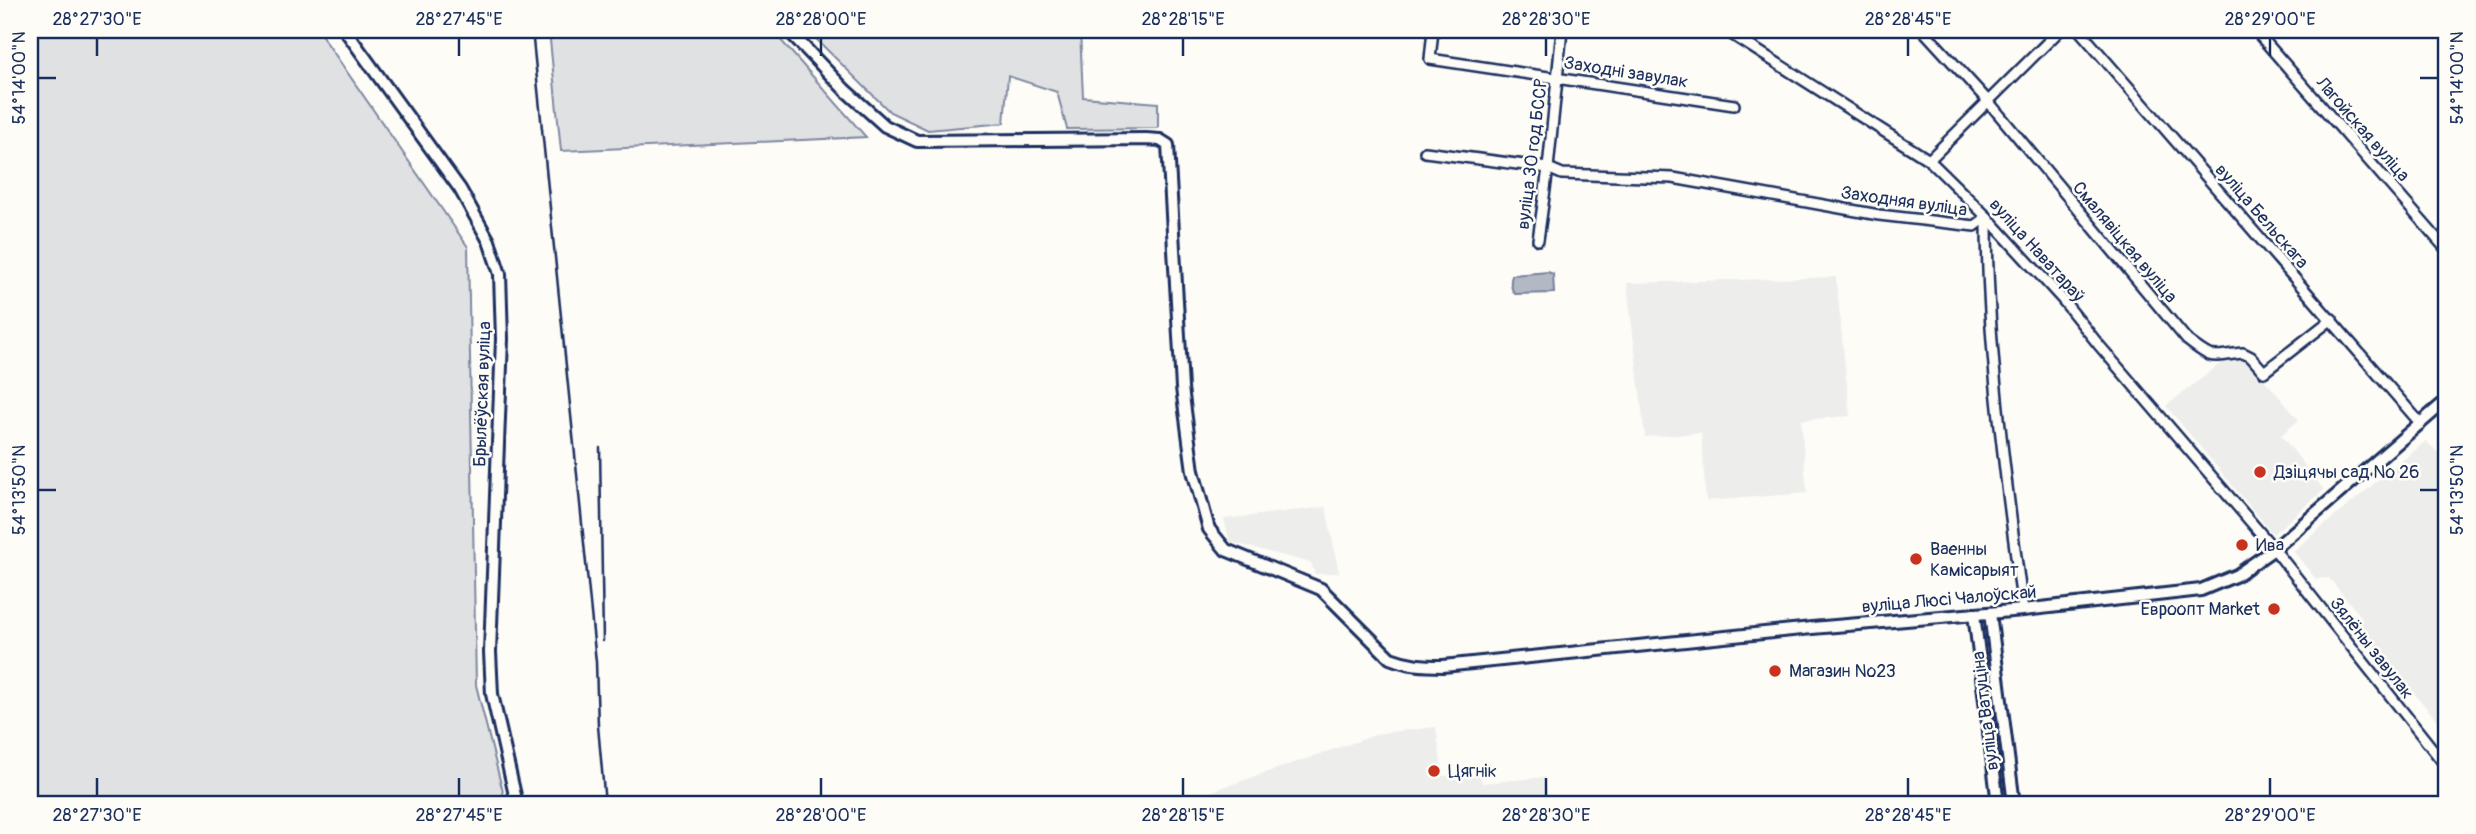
<svg xmlns="http://www.w3.org/2000/svg" width="2476" height="834" font-family="Pangolin,sans-serif">
<style>
.built{fill:#edeeec}
.green{fill:#e0e1e3;stroke:#7e88a0;stroke-width:2}
.water{fill:#b3b8c5;stroke:#76819c;stroke-width:2}
.lines{fill:none;stroke-linecap:round;stroke-linejoin:round}
.minor-casing{stroke:#1b2f5e;stroke-width:14}
.tertiary-casing{stroke:#1b2f5e;stroke-width:16}
.minor{stroke:#fdfcf7;stroke-width:9}
.tertiary{stroke:#fdfcf7;stroke-width:10}
.rail{stroke:#1b2f5e;stroke-width:2.5}
.ticks{fill:none;stroke:#1b2f5e;stroke-width:2.5}
.poi-dot{fill:#c8321e;stroke:#fdfcf7;stroke-width:2.5}
.labels{text-anchor:middle;stroke-width:5;stroke-linejoin:round;paint-order:stroke}
.street-label{font-size:18px;fill:#1b2f5e;stroke:#fdfcf7}
.poi-label{font-size:18px;fill:#1b2f5e;stroke:#fdfcf7;text-anchor:start}
.neatline{fill:none;stroke:#1b2f5e;stroke-width:2.5}
.ticks-label{font-size:18px;text-anchor:middle;fill:#1b2f5e}
</style>
<rect width="100%" height="100%" fill="#fdfcf7"/>
<filter id="ink" filterUnits="userSpaceOnUse"><feTurbulence type="fractalNoise" baseFrequency=".0143" numOctaves="2"/><feDisplacementMap in="SourceGraphic" scale="14" xChannelSelector="R" yChannelSelector="G"/><feConvolveMatrix kernelMatrix="1 2 1 2 8 2 1 2 1" color-interpolation-filters="sRGB"/></filter>
<g filter="url(#ink)">
<g class="built">
<polygon points="1836,277 1850,416 1801,420 1807,493 1706,501 1701,433 1645,437 1627,283"/>
<polygon points="2245,357 2299,420 2281,435 2324,490 2273,534 2166,406 2221,363 2233,358"/>
<polygon points="2426,441 2446,460 2446,731 2378,651 2356,623 2362,618 2329,578 2316,579 2293,551"/>
<polygon points="1326,507 1339,573 1315,574 1311,563 1230,542 1224,519"/>
<polygon points="1436,727 1443,776 1480,772 1482,783 1545,777 1549,804 1175,804 1381,733"/>
</g>
<g class="green">
<polygon points="30,30 318,30 468,247 476,685 506,804 30,804"/>
<polygon points="549,30 772,30 866,137 561,151"/>
<polygon points="807,30 1080,30 1083,97 1158,103 1158,128 1067,129 1057,92 1008,76 1004,123 928,130 890,112"/>
<polygon points="1982,628 1987,628 2009,804 2004,804"/>
</g>
<path class="water" d="M1548,272l5,2 1,19 -39,1c-5,-7 -5,-11 -3,-19z"/>
<g class="lines">
<defs>
<g id="minor">
<polyline points="1433,30 1430,59 1734,105"/>
<polyline points="1725,30 1929,160 1987,217 2062,299 2098,344 2274,549 2446,766"/>
<path d="M1923,30l64,70 200,240c28,22 23,16 56,13l8,4 13,15 68,-53"/>
<polyline points="2079,30 2421,424"/>
<polyline points="2255,30 2446,249"/>
<polyline points="1425,152 1548,168 1562,174 1673,178 1879,215 1975,226 1987,217"/>
<polyline points="1929,160 2060,30"/>
<path d="M1987,217c0,132 19,263 36,393"/>
<polyline points="1538,240 1548,168 1562,30"/>
</g>
<g id="tertiary">
<polyline points="345,30 460,189 489,241 500,274 502,339 490,652 492,694 517,804"/>
<path d="M788,30l57,60 40,36 32,15 229,-2 14,1 8,5 14,243 11,83 16,58 17,21 95,39 69,69c18,7 34,8 53,8l369,-38 211,-18 178,-20 36,-15 37,-26 172,-148"/>
<polyline points="1990,613 2014,804"/>
<polyline points="1974,614 1998,804"/>
</g>
</defs>
<use href="#minor" class="minor-casing"/>
<use href="#tertiary" class="tertiary-casing"/>
<use href="#minor" class="minor"/>
<use href="#tertiary" class="tertiary"/>
<g class="rail">
<polyline points="532,30 596,662 598,726 605,804"/>
<polyline points="600,448 603,641"/>
</g>
</g>
</g>
<path class="ticks" d="M97,38v18M459,38v18M821,38v18M1183,38v18M1546,38v18M1908,38v18M2270,38v18M38,78h18M2420,78h18M38,490h18M2420,490h18M97,778v18M459,778v18M821,778v18M1183,778v18M1546,778v18M1908,778v18M2270,778v18"/>
<g class="poi-dot">
<circle cx="2260" cy="472" r="7"/>
<circle cx="2242" cy="545" r="7"/>
<circle cx="1916" cy="559" r="7"/>
<circle cx="2274" cy="609" r="7"/>
<circle cx="1775" cy="671" r="7"/>
<circle cx="1434" cy="771" r="7"/>
</g>
<g class="labels">
<g class="street-label">
<text transform="translate(1626 72) rotate(9)" y="6">Заходні завулак</text>
<text transform="translate(2363 129) rotate(49)" y="6">Лагойская вуліца</text>
<text transform="translate(1532 154) rotate(-83)" y="6">вуліца 30 год БССР</text>
<text transform="translate(1904 201) rotate(8)" y="6">Заходняя вуліца</text>
<text transform="translate(2262 216) rotate(49)" y="6">вуліца Бельскага</text>
<text transform="translate(2125 242) rotate(50)" y="6">Смалявіцкая вуліца</text>
<text transform="translate(2037 250) rotate(48)" y="6">вуліца Наватараў</text>
<text transform="translate(482 394) rotate(-88)" y="6">Брылёўская вуліца</text>
<text transform="translate(1949 599) rotate(-5)" y="6">вуліца Люсі Чалоўскай</text>
<text transform="translate(2372 648) rotate(52)" y="6">Зялёны завулак</text>
<text transform="translate(1985 711) rotate(-97)" y="6">вуліца Ватуціна</text>
</g>
<g class="poi-label">
<text x="2274" y="478">Дзіцячы сад № 26</text>
<text x="2256" y="551">Ива</text>
<text x="1930" y="555">Ваенны<tspan x="1930" dy="21">Камісарыят</tspan></text>
<text x="2260" y="615" text-anchor="end">Евроопт Market</text>
<text x="1789" y="677">Магазин №23</text>
<text x="1448" y="777">Цягнік</text>
</g>
</g>
<rect width="2476" height="834" fill="none" stroke="#fdfcf7" stroke-width="77"/>
<rect x="38" y="38" width="2400" height="758" class="neatline"/>
<g class="ticks-label">
<text x="97" y="25">28°27'30"E</text>
<text x="459" y="25">28°27'45"E</text>
<text x="821" y="25">28°28'00"E</text>
<text x="1183" y="25">28°28'15"E</text>
<text x="1546" y="25">28°28'30"E</text>
<text x="1908" y="25">28°28'45"E</text>
<text x="2270" y="25">28°29'00"E</text>
<text transform="translate(19 78) rotate(-90)" y="6">54°14'00"N</text>
<text transform="translate(2457 78) rotate(-90)" y="6">54°14'00"N</text>
<text transform="translate(19 490) rotate(-90)" y="6">54°13'50"N</text>
<text transform="translate(2457 490) rotate(-90)" y="6">54°13'50"N</text>
<text x="97" y="821">28°27'30"E</text>
<text x="459" y="821">28°27'45"E</text>
<text x="821" y="821">28°28'00"E</text>
<text x="1183" y="821">28°28'15"E</text>
<text x="1546" y="821">28°28'30"E</text>
<text x="1908" y="821">28°28'45"E</text>
<text x="2270" y="821">28°29'00"E</text>
</g>
</svg>
